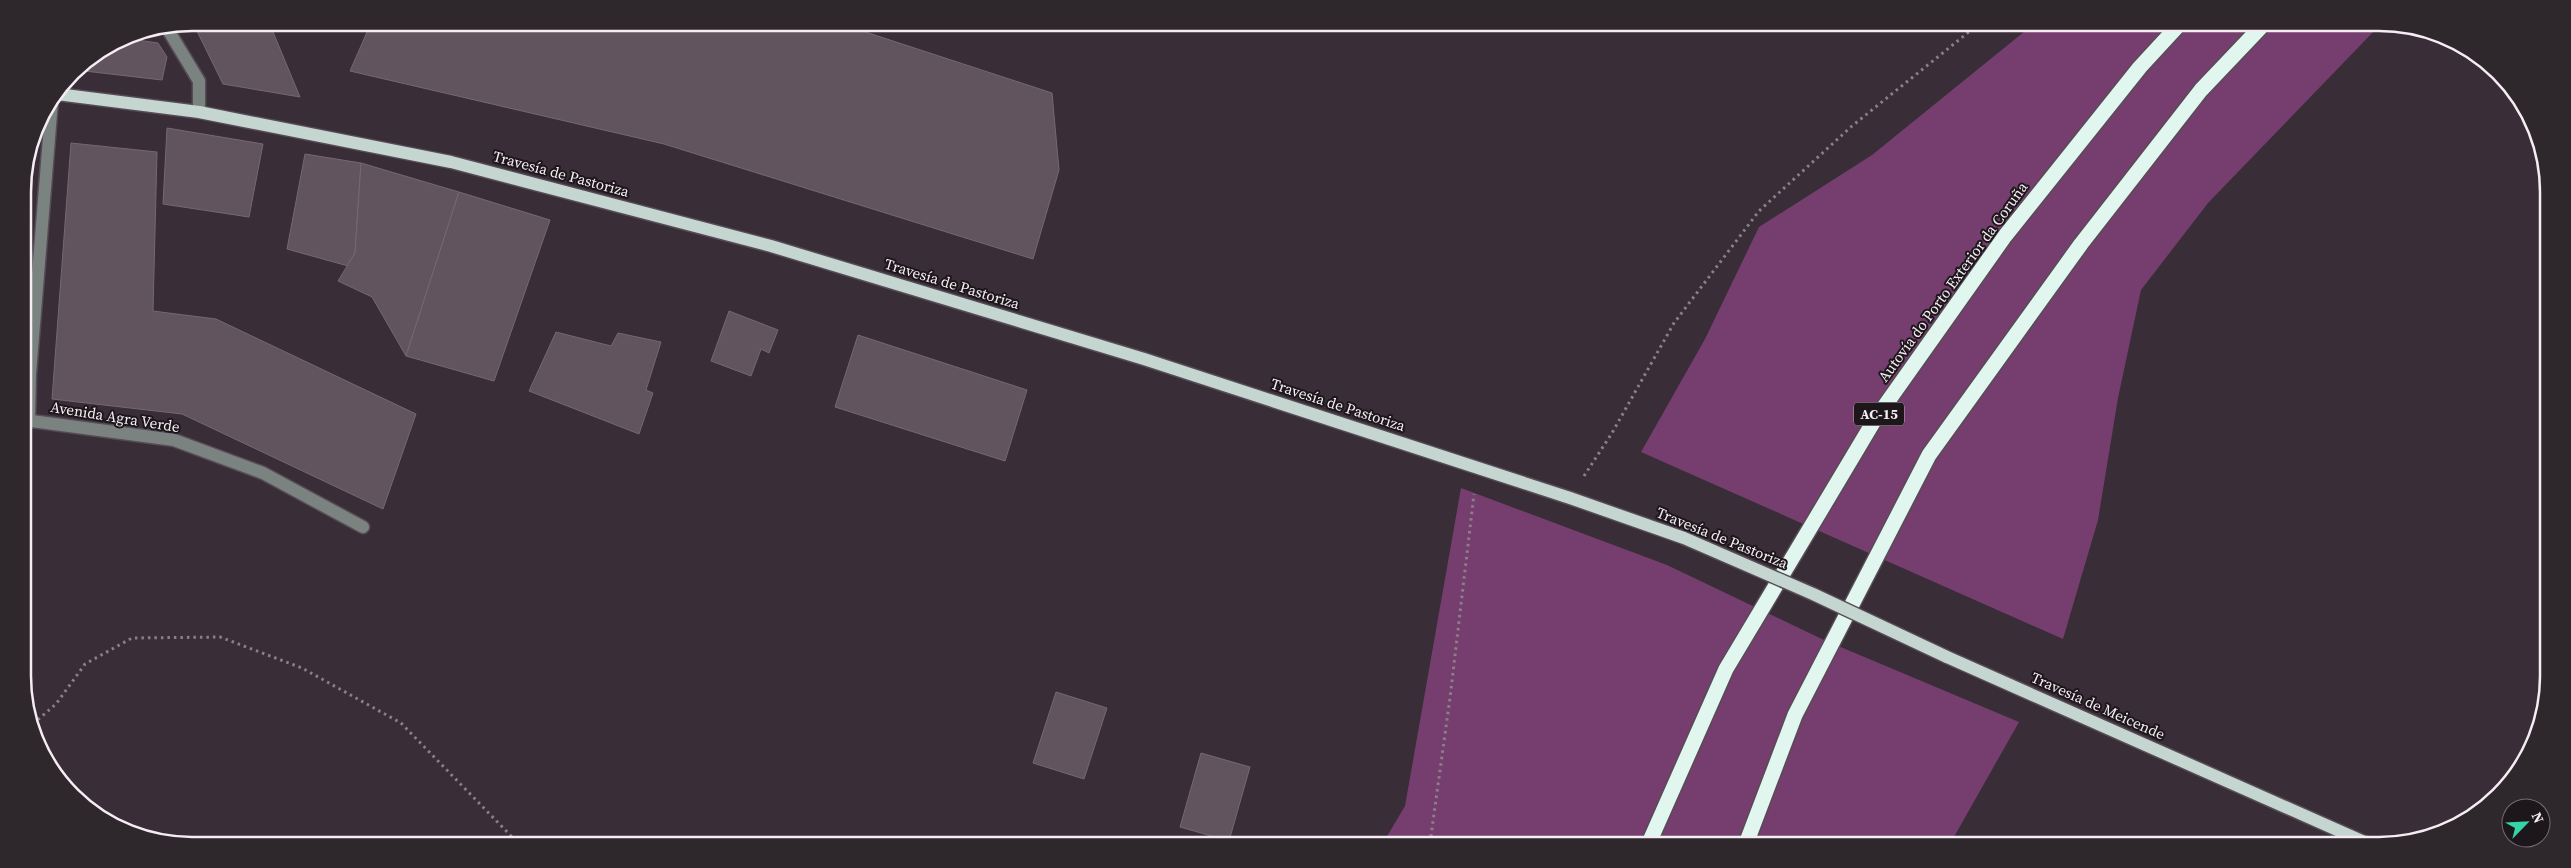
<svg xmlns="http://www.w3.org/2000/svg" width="2571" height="868" font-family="'Source Serif 4',serif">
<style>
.green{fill:#763e6e}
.building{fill:#61545e;stroke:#766873}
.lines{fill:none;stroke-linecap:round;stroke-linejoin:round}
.minor-casing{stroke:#574c55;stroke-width:15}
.major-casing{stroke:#574c55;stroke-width:15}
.highway-casing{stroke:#574c55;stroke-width:18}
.path{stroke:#8b8089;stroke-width:3;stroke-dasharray:2.5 4;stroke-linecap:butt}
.minor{stroke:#7b8380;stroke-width:12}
.major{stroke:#c4d6cf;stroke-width:12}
.highway{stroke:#e1f6ee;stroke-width:15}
.major-bridge-casing{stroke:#574c55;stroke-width:15;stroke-linecap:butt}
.major-bridge{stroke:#c4d6cf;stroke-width:12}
.labels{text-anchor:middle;stroke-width:4;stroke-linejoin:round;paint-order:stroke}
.shield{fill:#1d171c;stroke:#b4adb2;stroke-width:1}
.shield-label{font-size:14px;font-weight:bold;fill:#f5edf3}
.street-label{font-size:15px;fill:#f5edf3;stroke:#1d171c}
.rim{fill:none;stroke:#f5edf3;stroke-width:2.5}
</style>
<rect width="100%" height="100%" fill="#392d37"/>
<g class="green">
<polygon points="2030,27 2377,28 2208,203 2141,290 2118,398 2098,520 2063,639 1641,452 1705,339 1759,227 1872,155"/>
<polygon points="1461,488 1667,565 1824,640 2019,722 1950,844 1383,843 1405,806"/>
</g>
<g class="building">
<polygon points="193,23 286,23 273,32 300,97 223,84"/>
<polygon points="371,23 841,24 1052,93 1059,170 1033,259 664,144 350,71"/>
<polygon points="123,38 158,43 167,57 162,80 76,70"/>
<polygon points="167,128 263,144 249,217 163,204"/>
<polygon points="71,143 157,152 153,311 216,319 416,414 383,509 182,414 52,399"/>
<polygon points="32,149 23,231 23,182"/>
<polygon points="305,154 361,163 355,253 348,266 287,249"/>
<polygon points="361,163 459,192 406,356 372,297 338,281 355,253"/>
<polygon points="459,192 550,220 494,381 406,356"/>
<polygon points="729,311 778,330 769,353 761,349 751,376 711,361"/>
<polygon points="556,332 611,346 618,333 661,342 646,390 653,393 639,434 529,391"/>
<polygon points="858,335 1027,390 1005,461 835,407"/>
<polygon points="1056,692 1107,708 1084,779 1033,763"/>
<polygon points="1201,753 1250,767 1229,841 1180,827"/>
</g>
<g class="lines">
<defs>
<g id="minor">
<polyline points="167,28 199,81 199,112"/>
<polyline points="24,420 174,440 263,473 363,527"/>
<polyline points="29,420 30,374 52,101"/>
</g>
<g id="major">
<polyline points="57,94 199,112 451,162 771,246 1144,359 1570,498 1684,538"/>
<polyline points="1947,657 2371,845"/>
</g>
<g id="highway">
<polyline points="1649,843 1726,669 1874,421 2005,236 2140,67 2176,28"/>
<polyline points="1746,844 1795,715 1929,455 2081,244 2201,90 2260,28"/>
</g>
</defs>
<use href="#minor" class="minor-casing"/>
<use href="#major" class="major-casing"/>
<use href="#highway" class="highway-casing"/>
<g class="path">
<polyline points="1584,476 1612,433 1674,323 1759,211 1852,126 1975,27"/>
<polyline points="33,724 56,704 85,664 132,638 220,637 302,668 401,723 516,841"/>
<polyline points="1430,843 1450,698 1474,494"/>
</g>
<use href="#minor" class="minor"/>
<use href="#major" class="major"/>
<use href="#highway" class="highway"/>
<defs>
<polyline id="major-bridge" points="1684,538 1813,594 1947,657"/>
</defs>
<use href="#major-bridge" class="major-bridge-casing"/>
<use href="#major-bridge" class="major-bridge"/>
</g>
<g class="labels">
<rect class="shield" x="1854" y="402.5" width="50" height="23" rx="4"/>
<g class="shield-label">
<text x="1879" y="419">AC-15</text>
</g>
<g class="street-label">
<text transform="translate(561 174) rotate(15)" y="5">Travesía de Pastoriza</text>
<text transform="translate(1953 282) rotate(-54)" y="5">Autovía do Porto Exterior da Coruña</text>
<text transform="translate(952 284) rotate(17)" y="5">Travesía de Pastoriza</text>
<text transform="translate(1338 405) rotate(18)" y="5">Travesía de Pastoriza</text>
<text transform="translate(115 417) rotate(9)" y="5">Avenida Agra Verde</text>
<text transform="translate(1722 538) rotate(22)" y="5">Travesía de Pastoriza</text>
<text transform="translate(2098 706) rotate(24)" y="5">Travesía de Meicende</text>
</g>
</g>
<path d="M0 0H2571V868H0ZM192 31H2379A161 161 0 0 1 2540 192V676A161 161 0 0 1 2379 837H192A161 161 0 0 1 31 676V192A161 161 0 0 1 192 31Z" fill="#2e282d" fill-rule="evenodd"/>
<path class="rim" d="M192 31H2379A161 161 0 0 1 2540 192V676A161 161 0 0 1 2379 837H192A161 161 0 0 1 31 676V192A161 161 0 0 1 192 31Z"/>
<g transform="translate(2526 823) rotate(66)"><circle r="24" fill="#1d171c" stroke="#736d72"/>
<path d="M0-4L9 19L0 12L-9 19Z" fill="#33d4a8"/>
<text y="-8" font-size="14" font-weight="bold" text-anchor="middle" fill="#f5edf3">N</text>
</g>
</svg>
